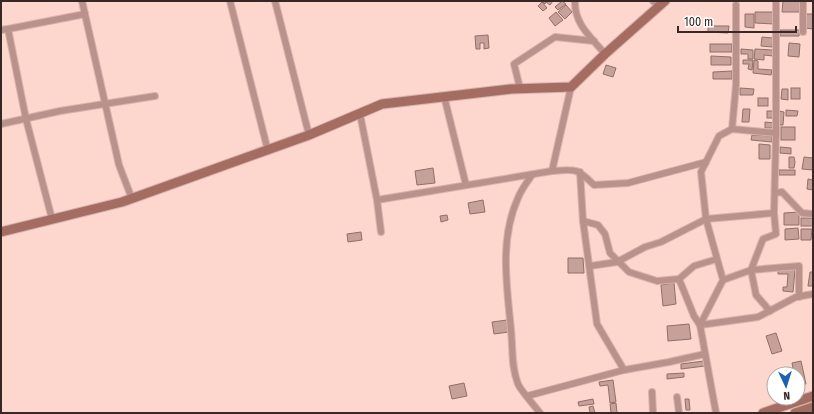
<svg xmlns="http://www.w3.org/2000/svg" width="814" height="414" font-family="'Fira Sans Condensed',sans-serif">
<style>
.building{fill:#c6a19a;stroke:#916f69}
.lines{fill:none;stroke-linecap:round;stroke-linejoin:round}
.street-casing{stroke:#d5b3ac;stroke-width:8}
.secondary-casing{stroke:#d5b3ac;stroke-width:11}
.street{stroke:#ba928b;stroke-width:6}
.secondary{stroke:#a56c62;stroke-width:9}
</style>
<rect width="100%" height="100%" fill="#fdd6ce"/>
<g class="building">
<polygon points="542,1 553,1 550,5 546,2 545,4"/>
<polygon points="562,1 566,4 558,10 555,7"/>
<polygon points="783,1 801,1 801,12 782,12"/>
<polygon points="542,2 547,8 543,11 538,6"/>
<polygon points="566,5 572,12 565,19 558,12"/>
<polygon points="556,12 563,20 555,26 549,18"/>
<polygon points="755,12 775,12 774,24 755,23"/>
<polygon points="745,14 754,14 754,28 745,27"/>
<polygon points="806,14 813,14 813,29 805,28"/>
<polygon points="708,26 729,26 728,33 708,32"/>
<polygon points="780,30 800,30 799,36 780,36"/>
<polygon points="488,35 489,48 484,49 484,43 480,43 480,49 476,49 475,36"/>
<polygon points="762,37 773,38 772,47 761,46"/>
<polygon points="789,43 800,44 799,57 788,56"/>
<rect x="710" y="44" width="22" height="8"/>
<polygon points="741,49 753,50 753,59 748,59 748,54 741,54"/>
<polygon points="755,49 773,50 773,56 764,55 764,60 754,59"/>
<polygon points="711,56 731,57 731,65 711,65"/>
<polygon points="743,60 753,60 752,70 748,69 749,64 743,64"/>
<polygon points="754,60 758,61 758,69 772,70 771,75 753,73"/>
<polygon points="606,65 616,68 613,77 603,74"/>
<polygon points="732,71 732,79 713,79 713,72"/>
<polygon points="740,88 754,89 753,95 740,95"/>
<rect x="791" y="88" width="9" height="11"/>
<polygon points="782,89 788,89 788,100 781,99"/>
<rect x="758" y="98" width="10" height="8"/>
<polygon points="743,109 750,109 749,122 742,122"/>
<polygon points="786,110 798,111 797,116 786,116"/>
<rect x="767" y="111" width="6" height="7"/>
<polygon points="779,111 784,112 783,125 778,125"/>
<polygon points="765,122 775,123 775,128 765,128"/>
<rect x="781" y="127" width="14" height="13"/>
<polygon points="752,135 772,136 772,142 751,140"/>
<polygon points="759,144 770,145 770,159 759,159"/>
<polygon points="780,147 791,148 791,154 780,153"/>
<polygon points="789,157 794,157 795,162 794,168 789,168"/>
<polygon points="804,157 813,158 813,170 802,169"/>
<polygon points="433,168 435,183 417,185 415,171"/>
<rect x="779" y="170" width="16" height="5"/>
<polygon points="808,179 813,180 813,190 807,189"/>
<polygon points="483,200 485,212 470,214 468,203"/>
<polygon points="799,212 799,225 784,225 784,213"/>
<polygon points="447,215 448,220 441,222 440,216"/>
<rect x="801" y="218" width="12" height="8"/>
<polygon points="798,228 799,239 785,240 785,229"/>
<polygon points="801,229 812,229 811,240 801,240"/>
<polygon points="361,232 362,240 348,242 347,234"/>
<polygon points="568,258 583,258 584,273 568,273"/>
<polygon points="778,268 795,270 793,292 783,291 783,287 787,287 788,274 778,274"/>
<polygon points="810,272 813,272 813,286 808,286"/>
<polygon points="674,283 676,304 663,306 661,285"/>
<polygon points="507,320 509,332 494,334 492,322"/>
<polygon points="689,324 691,339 668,341 667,326"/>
<polygon points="776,333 782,351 772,354 766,336"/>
<polygon points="704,361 705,366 681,369 681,364"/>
<polygon points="801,361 806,384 798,386 798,374 794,374 792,363"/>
<polygon points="684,373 684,377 667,379 667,374"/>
<polygon points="613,380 616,402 610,403 608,385 600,386 599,382"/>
<polygon points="464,383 467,396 452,399 449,386"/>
<polygon points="593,399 594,404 579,406 578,402"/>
<polygon points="685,399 689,399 690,410 686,410"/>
<polygon points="616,403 617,413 611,413 610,404"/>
<polygon points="593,406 595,413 590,413 589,407"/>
</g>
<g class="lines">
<defs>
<g id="street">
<polyline points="82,1 119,165 132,199"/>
<polyline points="230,1 268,151"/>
<polyline points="275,1 309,135"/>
<path d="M575,1c-1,23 16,36 30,53"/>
<polyline points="653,1 660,6"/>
<polyline points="803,1 803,32"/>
<polyline points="736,5 736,85 732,129 776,133 776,1"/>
<polyline points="8,29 85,14"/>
<polyline points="1,30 8,29 26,119 52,219"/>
<polyline points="520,88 514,64 555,37 594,41"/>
<polyline points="444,96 466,185"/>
<polyline points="360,114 377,200"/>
<polyline points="1,124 60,111 155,96"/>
<polyline points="732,129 719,136 701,172 706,219 774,213 776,133"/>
<polyline points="552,171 571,87"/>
<path d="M532,175c-5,7 -11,15 -14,23 -19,42 -11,88 -7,132 2,18 0,36 7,54 3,7 16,21 22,29"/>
<polyline points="775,193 782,192 802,213 813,214"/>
<polyline points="583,221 598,225 605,234 610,253 629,272 657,281 679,279 694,266 717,259"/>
<path d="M381,232l-4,-32 175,-29c24,-2 25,-3 42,14l34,-2 78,-21"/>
<polyline points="590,266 617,262 645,247 661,242 706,219 723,280 700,325 694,316 679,279"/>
<polyline points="723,280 751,270 763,239 776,234 774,213"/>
<polyline points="770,311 756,295 751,270 799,266 799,297"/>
<polyline points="624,370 669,362 705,354"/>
<polyline points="652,392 653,413"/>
<polyline points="527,396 624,370 597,324 583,221 580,172"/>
<polyline points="677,397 679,413"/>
<polyline points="716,413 700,325 758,317 796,297 813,294"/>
</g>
<g id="secondary">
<polyline points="1,232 122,202 309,135 382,104 511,89 571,87 605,54 665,1"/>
<polyline points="763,413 813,396"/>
<polyline points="795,413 813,407"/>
</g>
</defs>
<use href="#street" class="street-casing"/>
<use href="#secondary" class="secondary-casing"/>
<use href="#street" class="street"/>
<use href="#secondary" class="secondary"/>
</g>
<rect width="814" height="414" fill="none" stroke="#372826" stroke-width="4"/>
<g transform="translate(786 386) rotate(176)"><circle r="19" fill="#ffffff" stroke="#afa9a8"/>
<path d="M0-3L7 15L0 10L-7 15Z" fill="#1e60b0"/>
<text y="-6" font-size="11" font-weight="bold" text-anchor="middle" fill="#372826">N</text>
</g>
<path d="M678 26v6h118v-6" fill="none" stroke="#372826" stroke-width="2"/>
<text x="684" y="26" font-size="12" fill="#372826" stroke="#ffffff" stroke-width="3" paint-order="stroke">100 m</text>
</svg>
